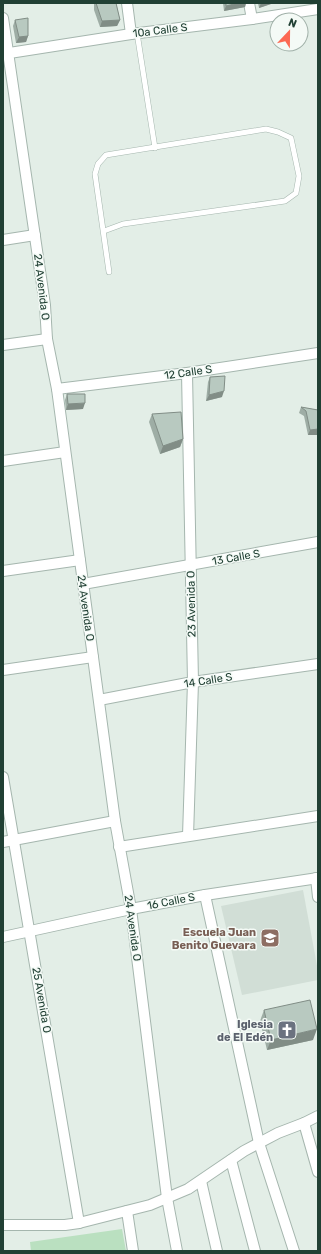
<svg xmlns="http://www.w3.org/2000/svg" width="321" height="1254" font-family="Rubik,sans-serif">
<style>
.built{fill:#d1ded6}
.green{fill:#bae0c0}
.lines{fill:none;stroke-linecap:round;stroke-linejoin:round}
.service-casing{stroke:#a5b6ae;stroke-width:6}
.minor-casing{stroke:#a5b6ae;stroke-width:12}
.service{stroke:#fff;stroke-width:5}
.minor{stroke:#fff;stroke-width:10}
.wall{fill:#9eada5}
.shaded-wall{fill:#818d86}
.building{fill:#b8c9c0;stroke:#818d86}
.labels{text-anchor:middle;stroke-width:3;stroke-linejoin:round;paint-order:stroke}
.street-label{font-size:11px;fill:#214034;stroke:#f4faf6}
.education-label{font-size:11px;font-weight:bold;fill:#785e54;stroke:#f4faf6;text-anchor:end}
.worship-label{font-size:11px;font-weight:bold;fill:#5b616d;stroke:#f4faf6;text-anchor:end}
</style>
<rect width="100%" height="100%" fill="#e3eee7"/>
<polygon class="built" points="303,890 318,971 318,980 242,995 221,906"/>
<polygon class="green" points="122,1229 126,1251 31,1251 30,1242"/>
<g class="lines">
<defs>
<g id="service">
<polyline points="137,33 155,148"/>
<polyline points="104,231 123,224 285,201 296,193 299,176 291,138 278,132 266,129 106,155 98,164 95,174 109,272"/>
</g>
<g id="minor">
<polyline points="127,3 131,34"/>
<polyline points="249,3 252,19"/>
<polyline points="3,18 45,305 47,339 57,389 115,821 131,909 167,1198 177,1251"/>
<polyline points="3,54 131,34 252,19 318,9"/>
<polyline points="3,240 35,235"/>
<polyline points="3,345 47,339"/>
<polyline points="187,373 193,682 188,836"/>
<polyline points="57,389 187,373 318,353"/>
<polyline points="3,461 65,452"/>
<polyline points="3,571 80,560"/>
<polyline points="83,584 318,542"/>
<polyline points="3,670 93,657"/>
<polyline points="99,700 193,682 318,664"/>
<polyline points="3,777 79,1223"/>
<polyline points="3,842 115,821"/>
<polyline points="119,847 318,816"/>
<polyline points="316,878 318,897"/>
<polyline points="205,895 259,1143 294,1251"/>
<polyline points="3,937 131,909 205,895 318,878"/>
<polyline points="304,1123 318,1172"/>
<polyline points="231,1160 255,1251"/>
<polyline points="201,1181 217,1251"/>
<polyline points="127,1211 133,1251"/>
<polyline points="3,1225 65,1225 79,1223 150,1205 188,1189 244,1151 278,1133 304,1123 318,1116"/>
</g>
</defs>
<use href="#service" class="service-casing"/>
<use href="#minor" class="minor-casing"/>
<use href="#service" class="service"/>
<use href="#minor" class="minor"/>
</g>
<g class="wall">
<polygon points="94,3 116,3 120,20 117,26 100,27 94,10"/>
<polygon points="223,3 246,3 245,7 224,11"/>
<polygon points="258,3 271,3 271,4 259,8"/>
<polygon points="15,20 28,36 26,42 16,43 13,26"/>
<polygon points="210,377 222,397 206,401 208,382"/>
<polygon points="67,394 83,409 66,410 65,400"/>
<polygon points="301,407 318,410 318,435 308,435 304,416 299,413"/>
<polygon points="152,414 183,439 180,447 160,454 149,422"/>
<polygon points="264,1010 313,1040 267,1050 260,1021"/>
</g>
<g class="shaded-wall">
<polygon points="238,3 246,3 245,7 224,11 226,6"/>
<polygon points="261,3 271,3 271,4 259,8"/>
<polygon points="120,20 117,26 100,27 102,21"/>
<polygon points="28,36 26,42 16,43 19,37"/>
<polygon points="224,391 222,397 206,401 209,395"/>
<polygon points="85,403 83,409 66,410 68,404"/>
<polygon points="318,429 318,435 308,435 310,430"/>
<polygon points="183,439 180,447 160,454 163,446"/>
<polygon points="317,1029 313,1040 267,1050 271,1040"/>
</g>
<g class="building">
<polygon points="96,3 116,3 120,20 102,21"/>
<polygon points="226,3 238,3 226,6"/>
<polygon points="28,18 28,36 19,37 15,20"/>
<polygon points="225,376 224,391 209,395 210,377"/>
<polygon points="67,394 85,394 85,403 68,404"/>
<polygon points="301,407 318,410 318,429 310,430 306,411"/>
<polygon points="181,412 183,439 163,446 152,414"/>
<polygon points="310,1000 317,1029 271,1040 264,1010"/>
</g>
<defs>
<symbol id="school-square" viewBox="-11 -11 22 22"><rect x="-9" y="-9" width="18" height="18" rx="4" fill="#8d6e63" stroke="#f4faf6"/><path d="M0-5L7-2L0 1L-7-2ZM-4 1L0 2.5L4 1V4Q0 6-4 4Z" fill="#fff"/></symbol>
<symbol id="church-square" viewBox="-11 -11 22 22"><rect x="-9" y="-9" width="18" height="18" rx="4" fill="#6b7280" stroke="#f4faf6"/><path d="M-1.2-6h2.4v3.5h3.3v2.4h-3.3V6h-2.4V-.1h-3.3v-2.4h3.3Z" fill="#fff"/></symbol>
</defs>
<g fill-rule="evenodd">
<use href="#school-square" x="259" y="927" width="22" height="22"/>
<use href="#church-square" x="276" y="1019" width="22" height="22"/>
</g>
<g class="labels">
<g class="street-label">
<text transform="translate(160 30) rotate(-7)" y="4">10a Calle S</text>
<text transform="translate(42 287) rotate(83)" y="4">24 Avenida O</text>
<text transform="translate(188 372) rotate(-8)" y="4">12 Calle S</text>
<text transform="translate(236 557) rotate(-10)" y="4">13 Calle S</text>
<text transform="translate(191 604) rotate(-91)" y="4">23 Avenida O</text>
<text transform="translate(86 608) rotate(82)" y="4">24 Avenida O</text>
<text transform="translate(208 680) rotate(-9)" y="4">14 Calle S</text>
<text transform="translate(171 901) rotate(-11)" y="4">16 Calle S</text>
<text transform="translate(133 928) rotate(82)" y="4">24 Avenida O</text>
<text transform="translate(42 1000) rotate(80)" y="4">25 Avenida O</text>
</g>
<g class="education-label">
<text x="256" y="936">Escuela Juan<tspan x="256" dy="13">Benito Guevara</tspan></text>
</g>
<g class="worship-label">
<text x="273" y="1028">Iglesia<tspan x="273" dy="13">de El Edén</tspan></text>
</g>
</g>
<rect width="321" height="1254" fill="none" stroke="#214034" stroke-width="8"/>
<g transform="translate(289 32) rotate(22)"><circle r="19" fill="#f4faf6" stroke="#a0b0a8"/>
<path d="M0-3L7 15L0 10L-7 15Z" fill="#fc6953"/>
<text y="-6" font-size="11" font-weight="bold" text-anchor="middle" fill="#214034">N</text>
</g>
</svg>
